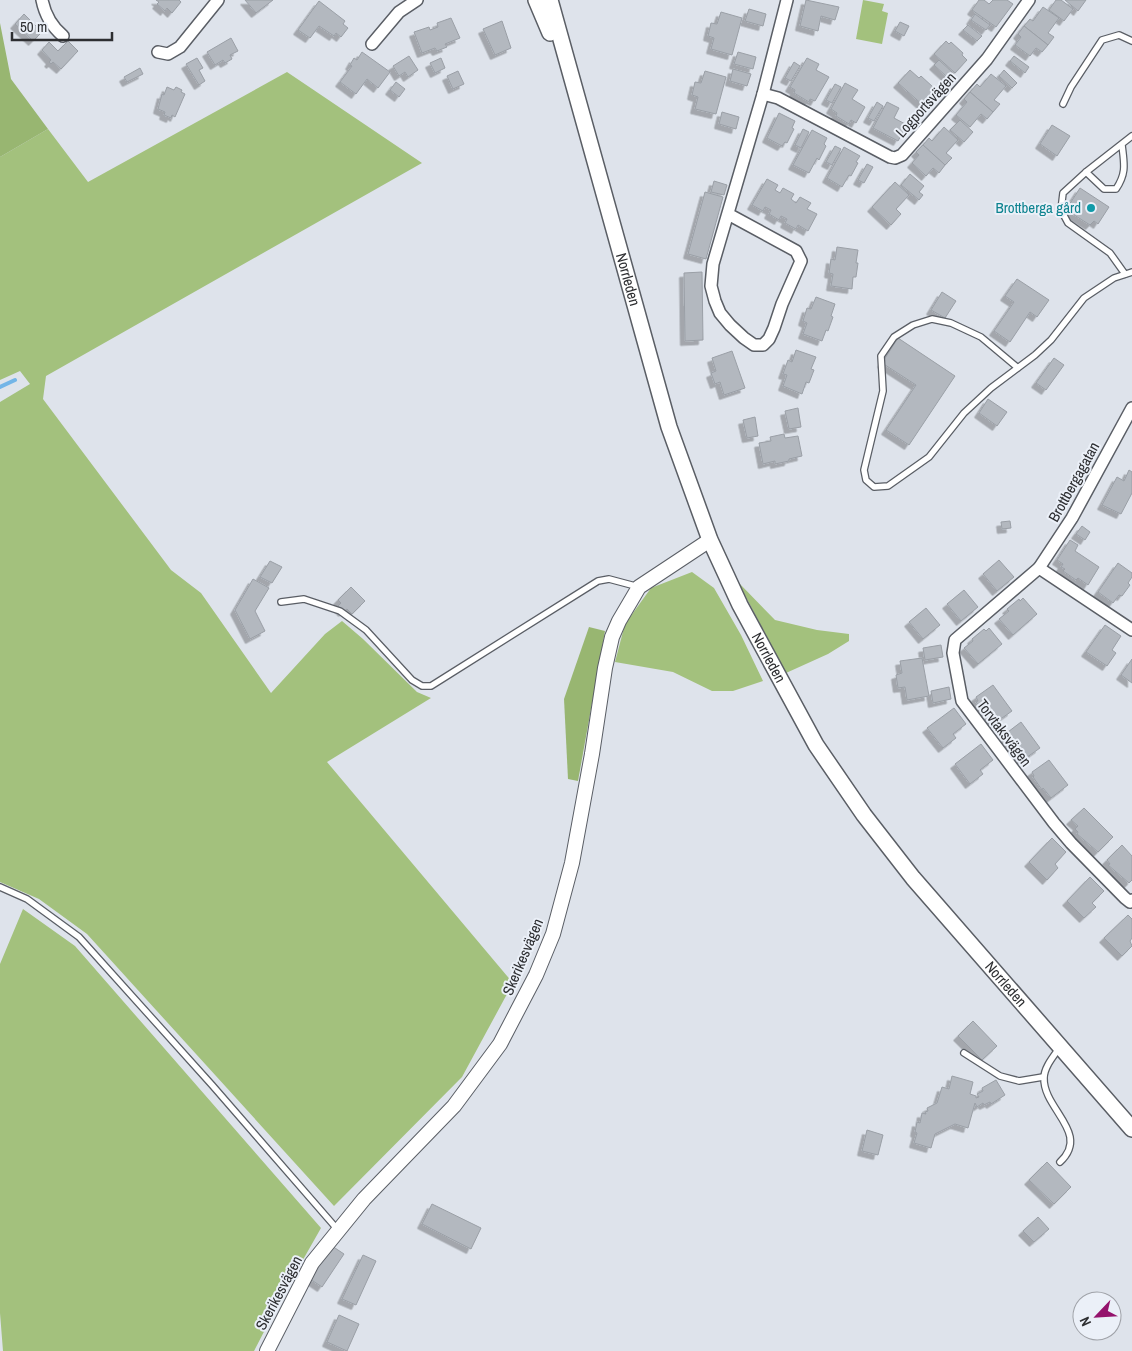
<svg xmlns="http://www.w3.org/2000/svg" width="1132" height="1351" font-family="'Archivo Narrow',sans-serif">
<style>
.green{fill:#a3c17d}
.forest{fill:#98b671}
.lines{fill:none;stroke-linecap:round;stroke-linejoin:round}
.stream{stroke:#73b5e7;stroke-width:4}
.building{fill:#b3b8bf;stroke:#9a9fa6;filter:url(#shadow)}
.service-casing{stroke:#5a5e65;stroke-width:8}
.minor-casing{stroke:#5a5e65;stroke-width:14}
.tertiary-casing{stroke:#5a5e65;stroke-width:16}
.secondary-casing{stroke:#5a5e65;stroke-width:18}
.service{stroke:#fff;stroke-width:5.5}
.minor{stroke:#fff;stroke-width:11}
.tertiary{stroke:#fff;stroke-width:14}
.secondary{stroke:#fff;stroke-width:15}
.culture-dot{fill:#0f9aa8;stroke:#ebf0f8;stroke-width:2}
.labels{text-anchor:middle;stroke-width:4;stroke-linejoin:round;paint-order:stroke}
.street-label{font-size:15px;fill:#2d2e31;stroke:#ebf0f8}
.culture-label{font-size:15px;fill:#0d838f;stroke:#ebf0f8;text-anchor:end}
</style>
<defs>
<filter id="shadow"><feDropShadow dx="-4.5" dy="4.5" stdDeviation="0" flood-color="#0004"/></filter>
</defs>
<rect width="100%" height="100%" fill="#dee3eb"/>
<g class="green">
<polygon points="863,0 884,4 882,11 888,13 882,44 856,39"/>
<polygon points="287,72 422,163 46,376 43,399 171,570 201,593 271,693 325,634 342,621 363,639 417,692 431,698 327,762 513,983 462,1077 334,1206 87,934 39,899 0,882 0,402 30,384 20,371 0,380 0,157 48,129 88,182"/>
<polygon points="692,572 714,588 741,635 763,681 733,691 712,691 673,672 615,662 625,624 651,588"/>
<polygon points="738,582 775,620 817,630 849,634 849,641 828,654 786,673"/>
<polygon points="23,909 75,946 321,1228 283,1295 254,1351 3,1351 0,1313 0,964"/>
</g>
<g class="forest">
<polygon points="0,23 11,79 48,129 0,157"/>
<polygon points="589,627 605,631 578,781 568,779 564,699"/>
</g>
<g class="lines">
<polyline class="stream" points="0,387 15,380"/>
</g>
<g class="building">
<polygon points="156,0 179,0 181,2 172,13 167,8 165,11 157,4 159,2"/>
<polygon points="245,0 273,0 256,13"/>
<polygon points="806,0 839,7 835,20 821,16 818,31 800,26"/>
<polygon points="979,0 984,0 989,4 993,0 1007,0 1013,4 996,27 972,10"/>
<polygon points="1056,0 1061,0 1073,9 1064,21 1049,10"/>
<polygon points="1065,0 1086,0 1078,11"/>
<polygon points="319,1 345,21 343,24 348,28 341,37 336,33 334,36 319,26 310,38 298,30"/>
<polygon points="1043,7 1059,18 1048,33 1054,37 1048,45 1024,26 1030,19 1033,21"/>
<polygon points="749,9 766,14 763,26 745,21"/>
<polygon points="721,12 742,18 732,55 711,49 714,38 708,36 711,23 717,24"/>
<polygon points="24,14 42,32 33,41 15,24"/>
<polygon points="975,14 990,25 986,30 971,20"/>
<polygon points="451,18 460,38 445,44 447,47 437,51 435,48 422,53 414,32 429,27 430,30 438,27 437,23"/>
<polygon points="502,21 511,48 495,55 483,29"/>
<polygon points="900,22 909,26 904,36 895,31"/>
<polygon points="968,25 982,36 977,41 963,30"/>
<polygon points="1024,26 1048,45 1042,52 1036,48 1030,56 1015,45 1021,37 1018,34"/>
<polygon points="231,38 238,51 230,55 232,59 225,63 223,60 215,65 207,52"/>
<polygon points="68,41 78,51 61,69 53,62 51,64 49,62 51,60 42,50 49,42 58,51"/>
<polygon points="946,41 949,44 951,42 963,53 962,55 967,60 955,73 934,54"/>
<polygon points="362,52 390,72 378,88 367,79 356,94 340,82 352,66 350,65 354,58 357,60"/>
<polygon points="738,52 756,57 753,69 734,64"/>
<polygon points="409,56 418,70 408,77 405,72 399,76 393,66"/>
<polygon points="1014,56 1029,67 1025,73 1010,61"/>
<polygon points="197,58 203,68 199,70 205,81 199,85 186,64"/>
<polygon points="441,58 445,68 435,73 430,63"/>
<polygon points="807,58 819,64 816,70 829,77 815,101 810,99 809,102 794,93 795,90 790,87"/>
<polygon points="939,60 952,72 947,77 934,65"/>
<polygon points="794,62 800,66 791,81 785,78"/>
<polygon points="140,68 143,74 127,82 124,77"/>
<polygon points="733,69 751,74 747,86 730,81"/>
<polygon points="910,70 919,78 921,76 933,87 932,89 937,94 925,107 898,83"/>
<polygon points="1004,70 1017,83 1012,88 999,76"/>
<polygon points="458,71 464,84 453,89 447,76"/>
<polygon points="705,71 726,77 716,114 695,109 698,97 692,95 695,82 701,83"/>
<polygon points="991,74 1006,86 994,100 1000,104 993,112 970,92 977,84 980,87"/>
<polygon points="396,82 405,89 399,97 390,90"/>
<polygon points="845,83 858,90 852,99 865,107 856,123 851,120 849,124 836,116 837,113 831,109"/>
<polygon points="835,84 841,87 832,103 826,100"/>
<polygon points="167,87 174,90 176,87 182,90 181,92 185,94 175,117 172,115 171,118 164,115 165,112 158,109 162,94 164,95"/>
<polygon points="970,92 993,112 987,119 981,114 970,127 956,115 967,102 964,99"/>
<polygon points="877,102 883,106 874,121 868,118"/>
<polygon points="887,102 899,108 894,118 907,125 898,141 873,128"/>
<polygon points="722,112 739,117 736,129 719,124"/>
<polygon points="779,113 795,121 792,128 794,129 787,143 785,142 782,146 767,138"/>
<polygon points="960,120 973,132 964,142 950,130"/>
<polygon points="1052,125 1070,136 1057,156 1040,144"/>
<polygon points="944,127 958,140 946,153 952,158 945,165 923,145 929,138 932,141"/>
<polygon points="803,129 809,132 801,148 795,145"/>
<polygon points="812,130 827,138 824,144 826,146 819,160 817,158 809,173 793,165"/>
<polygon points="923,145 945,165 939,173 933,168 926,176 912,163 919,155 916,152"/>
<polygon points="835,146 841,149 832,165 826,162"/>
<polygon points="844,147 860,156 856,162 858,163 851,176 849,175 842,187 827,178"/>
<polygon points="867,164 873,167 864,183 858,180"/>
<polygon points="910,174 924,186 919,192 923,195 919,200 901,185"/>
<polygon points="767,179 778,185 775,190 780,193 783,188 794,194 791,199 796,203 800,197 811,203 807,209 817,214 808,231 798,225 796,229 785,223 787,219 781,216 779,220 769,214 771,210 765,207 763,211 752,205"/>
<polygon points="714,181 727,185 724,195 711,192"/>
<polygon points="895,182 909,195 896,209 901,214 891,225 872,207"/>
<polygon points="1080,188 1109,207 1098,224 1094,221 1090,225 1071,213 1074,208 1069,205"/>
<polygon points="705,192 723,197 706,259 688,254"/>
<polygon points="837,247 858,250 856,263 858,263 856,277 853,277 852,289 831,286 833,274 829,273 831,259 835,260"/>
<polygon points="702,272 703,340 685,341 684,273"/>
<polygon points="1017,279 1049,300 1037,317 1030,312 1010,342 994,331 1014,302 1005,296"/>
<polygon points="942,292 956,301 945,318 931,310"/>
<polygon points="816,297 835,304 831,316 833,317 828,331 826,330 822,341 803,334 807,323 803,321 807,308 811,309"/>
<polygon points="898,338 955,376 909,445 886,430 916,385 882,363"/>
<polygon points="796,350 816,357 811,369 814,370 809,383 806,382 802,394 783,386 787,375 783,374 788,360 792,362"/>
<polygon points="732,351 745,388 724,395 720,382 715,384 711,373 716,371 712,358"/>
<polygon points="1054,358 1064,365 1046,390 1036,383"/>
<polygon points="988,399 1007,412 997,426 979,413"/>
<polygon points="798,408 801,427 789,429 785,411"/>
<polygon points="755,417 758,436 747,438 743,420"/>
<polygon points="784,434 785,438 798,436 802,456 789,459 789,461 775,464 775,461 763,464 759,443 771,441 770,437"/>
<polygon points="1129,470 1132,472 1132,493 1121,514 1102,505 1117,477 1124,481"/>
<polygon points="1010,521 1011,528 1002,529 1001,522"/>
<polygon points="1082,526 1090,532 1085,540 1076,534"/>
<polygon points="1070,540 1078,545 1075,551 1099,567 1088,585 1078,578 1076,580 1063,571 1065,569 1061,567 1063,564 1057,560"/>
<polygon points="999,560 1014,577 997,591 983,574"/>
<polygon points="270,561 282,567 272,583 260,577"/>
<polygon points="1118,563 1132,573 1132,577 1128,583 1130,585 1122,596 1119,595 1113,603 1098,592"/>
<polygon points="253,579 269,588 255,611 265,631 250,639 235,610"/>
<polygon points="351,587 365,601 352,614 347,609 343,612 338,606 341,603 338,600"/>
<polygon points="964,590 978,607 961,621 947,604"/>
<polygon points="1023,598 1037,614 1013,635 999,619 1009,611 1007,609 1019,599 1020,601"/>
<polygon points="926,608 940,625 923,639 909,622"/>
<polygon points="1105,625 1121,636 1112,650 1116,653 1107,666 1086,652"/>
<polygon points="989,628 1002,644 978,664 964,648 973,641 972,639 984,629 986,631"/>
<polygon points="941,645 943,657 925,660 923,648"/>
<polygon points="922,658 929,696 907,700 905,687 898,688 896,675 902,673 900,661"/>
<polygon points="1132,659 1132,683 1121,675"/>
<polygon points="993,685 1012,711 995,723 987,713 986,715 976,702 978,701 976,697"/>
<polygon points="949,687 951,699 933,703 931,691"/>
<polygon points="954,708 966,724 953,734 956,738 943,748 927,728"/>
<polygon points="1021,722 1040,748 1023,760 1015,751 1014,752 1004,740 1006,738 1004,735"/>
<polygon points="981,744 993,760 980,770 983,774 970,784 955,764"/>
<polygon points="1049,760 1068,785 1051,798 1043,788 1042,790 1033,777 1034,776 1032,772"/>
<polygon points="1084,808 1113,837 1098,852 1077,834 1078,832 1075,829 1078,826 1071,820"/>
<polygon points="1052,838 1066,852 1055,864 1058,868 1047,880 1029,862"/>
<polygon points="1122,845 1132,856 1132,880 1129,883 1108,865 1110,864 1107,860"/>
<polygon points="1090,877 1104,891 1092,903 1096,907 1084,918 1067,901"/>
<polygon points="1128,915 1132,919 1132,938 1130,941 1132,946 1122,956 1104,938"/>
<polygon points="973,1021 997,1046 982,1060 958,1036"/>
<polygon points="952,1076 973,1082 970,1094 976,1096 976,1098 979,1097 977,1094 983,1091 982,1088 996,1080 1005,1095 991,1104 990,1102 984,1105 983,1103 977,1107 975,1103 968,1128 955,1124 935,1134 931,1148 914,1143 917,1133 915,1132 917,1122 920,1123 922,1113 926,1114 925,1112 928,1111 927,1108 937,1103 942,1087 949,1089"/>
<polygon points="867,1130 883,1135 878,1155 862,1151"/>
<polygon points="1047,1162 1071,1187 1054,1204 1029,1180"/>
<polygon points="432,1204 481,1228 471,1249 422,1224"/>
<polygon points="1038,1217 1049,1229 1034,1242 1023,1231"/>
<polygon points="332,1246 344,1254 322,1287 310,1279"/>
<polygon points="363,1255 376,1261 356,1305 342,1299"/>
<polygon points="339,1315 359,1324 347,1351 327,1342"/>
</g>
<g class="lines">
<defs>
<g id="service">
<polyline points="1063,104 1071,87 1102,40 1119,35 1132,41"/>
<path d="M1122,145c2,18 5,28 -6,44h-12l-18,-17 46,-36"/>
<polyline points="1086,172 1063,193 1061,210 1068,223 1110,253 1125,274"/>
<polyline points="1018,368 981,337 951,323 932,319 913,325 894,337 881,356 883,391 864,470 866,480 874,487 888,486 929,457 964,413 991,388 1035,355 1051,340 1084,298 1114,278 1132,272"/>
<polyline points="281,602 304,599 340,611 366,630 412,680 422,686 431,686 598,581 609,579 639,587"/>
<polyline points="0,887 27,899 79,937 212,1085 338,1230"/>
<path d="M1060,1047c-6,9 -16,20 -16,31 -1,31 47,55 16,84"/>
<polyline points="964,1053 1000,1076 1019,1081 1043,1077"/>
</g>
<g id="minor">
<path d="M42,0c3,15 9,26 21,36"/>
<polyline points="372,44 399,12 417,0"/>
<polyline points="158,52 168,54 180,47 218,0"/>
<polyline points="763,94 778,98 890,157 895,158 902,155 987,59 1029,0"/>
<polyline points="728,214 796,251 801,261 782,304 774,328 769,339 763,345 754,345 744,338 730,325 720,313 715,301 711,286 713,264 763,94 787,0"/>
<polyline points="1039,568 1072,518 1132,408"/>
<polyline points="1132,630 1039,568 955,640 953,653 962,701 1054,823 1071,843 1125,898 1130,902 1132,900"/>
</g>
<polyline id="tertiary" points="267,1351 312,1263 364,1199 454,1106 500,1044 536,975 553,934 572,863 592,754 605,668 612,637 619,621 639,587 710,540"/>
<g id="secondary">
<polyline points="536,0 550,33"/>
<path id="s1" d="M550,0l119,427 41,113 30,65 76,140 48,70 49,63 219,251"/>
</g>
</defs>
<use href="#service" class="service-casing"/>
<use href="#minor" class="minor-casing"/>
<use href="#tertiary" class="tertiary-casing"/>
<use href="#secondary" class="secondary-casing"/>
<use href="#service" class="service"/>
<use href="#minor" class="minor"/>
<use href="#tertiary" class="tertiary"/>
<use href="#secondary" class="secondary"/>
</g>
<circle class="culture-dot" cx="1091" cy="208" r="5"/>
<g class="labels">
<g class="street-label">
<text transform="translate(926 105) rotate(-48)" y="5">Logportsvägen</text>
<text dy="5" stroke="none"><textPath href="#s1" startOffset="290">Norrleden</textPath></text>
<text transform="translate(1074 482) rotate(-61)" y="5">Brottbergagatan</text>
<text dy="5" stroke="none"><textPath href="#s1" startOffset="695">Norrleden</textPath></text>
<text transform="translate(1004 733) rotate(53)" y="5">Torvtaksvägen</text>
<text transform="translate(523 957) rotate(-67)" y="5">Skerikesvägen</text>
<text dy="5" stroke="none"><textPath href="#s1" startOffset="1100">Norrleden</textPath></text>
<text transform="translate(279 1293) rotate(-62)" y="5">Skerikesvägen</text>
</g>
<g class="culture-label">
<text x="1081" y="213">Brottberga gård</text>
</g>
</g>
<g transform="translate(1097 1316) rotate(245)"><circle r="24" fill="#ebf0f8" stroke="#9fa2a8"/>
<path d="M0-4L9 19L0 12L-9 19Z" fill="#94126c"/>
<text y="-8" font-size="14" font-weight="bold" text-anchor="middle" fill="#2d2e31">N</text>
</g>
<path d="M12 32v8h100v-8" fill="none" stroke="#2d2e31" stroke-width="2.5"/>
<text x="20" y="32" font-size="15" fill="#2d2e31" stroke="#ebf0f8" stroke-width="4" paint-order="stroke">50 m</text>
</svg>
